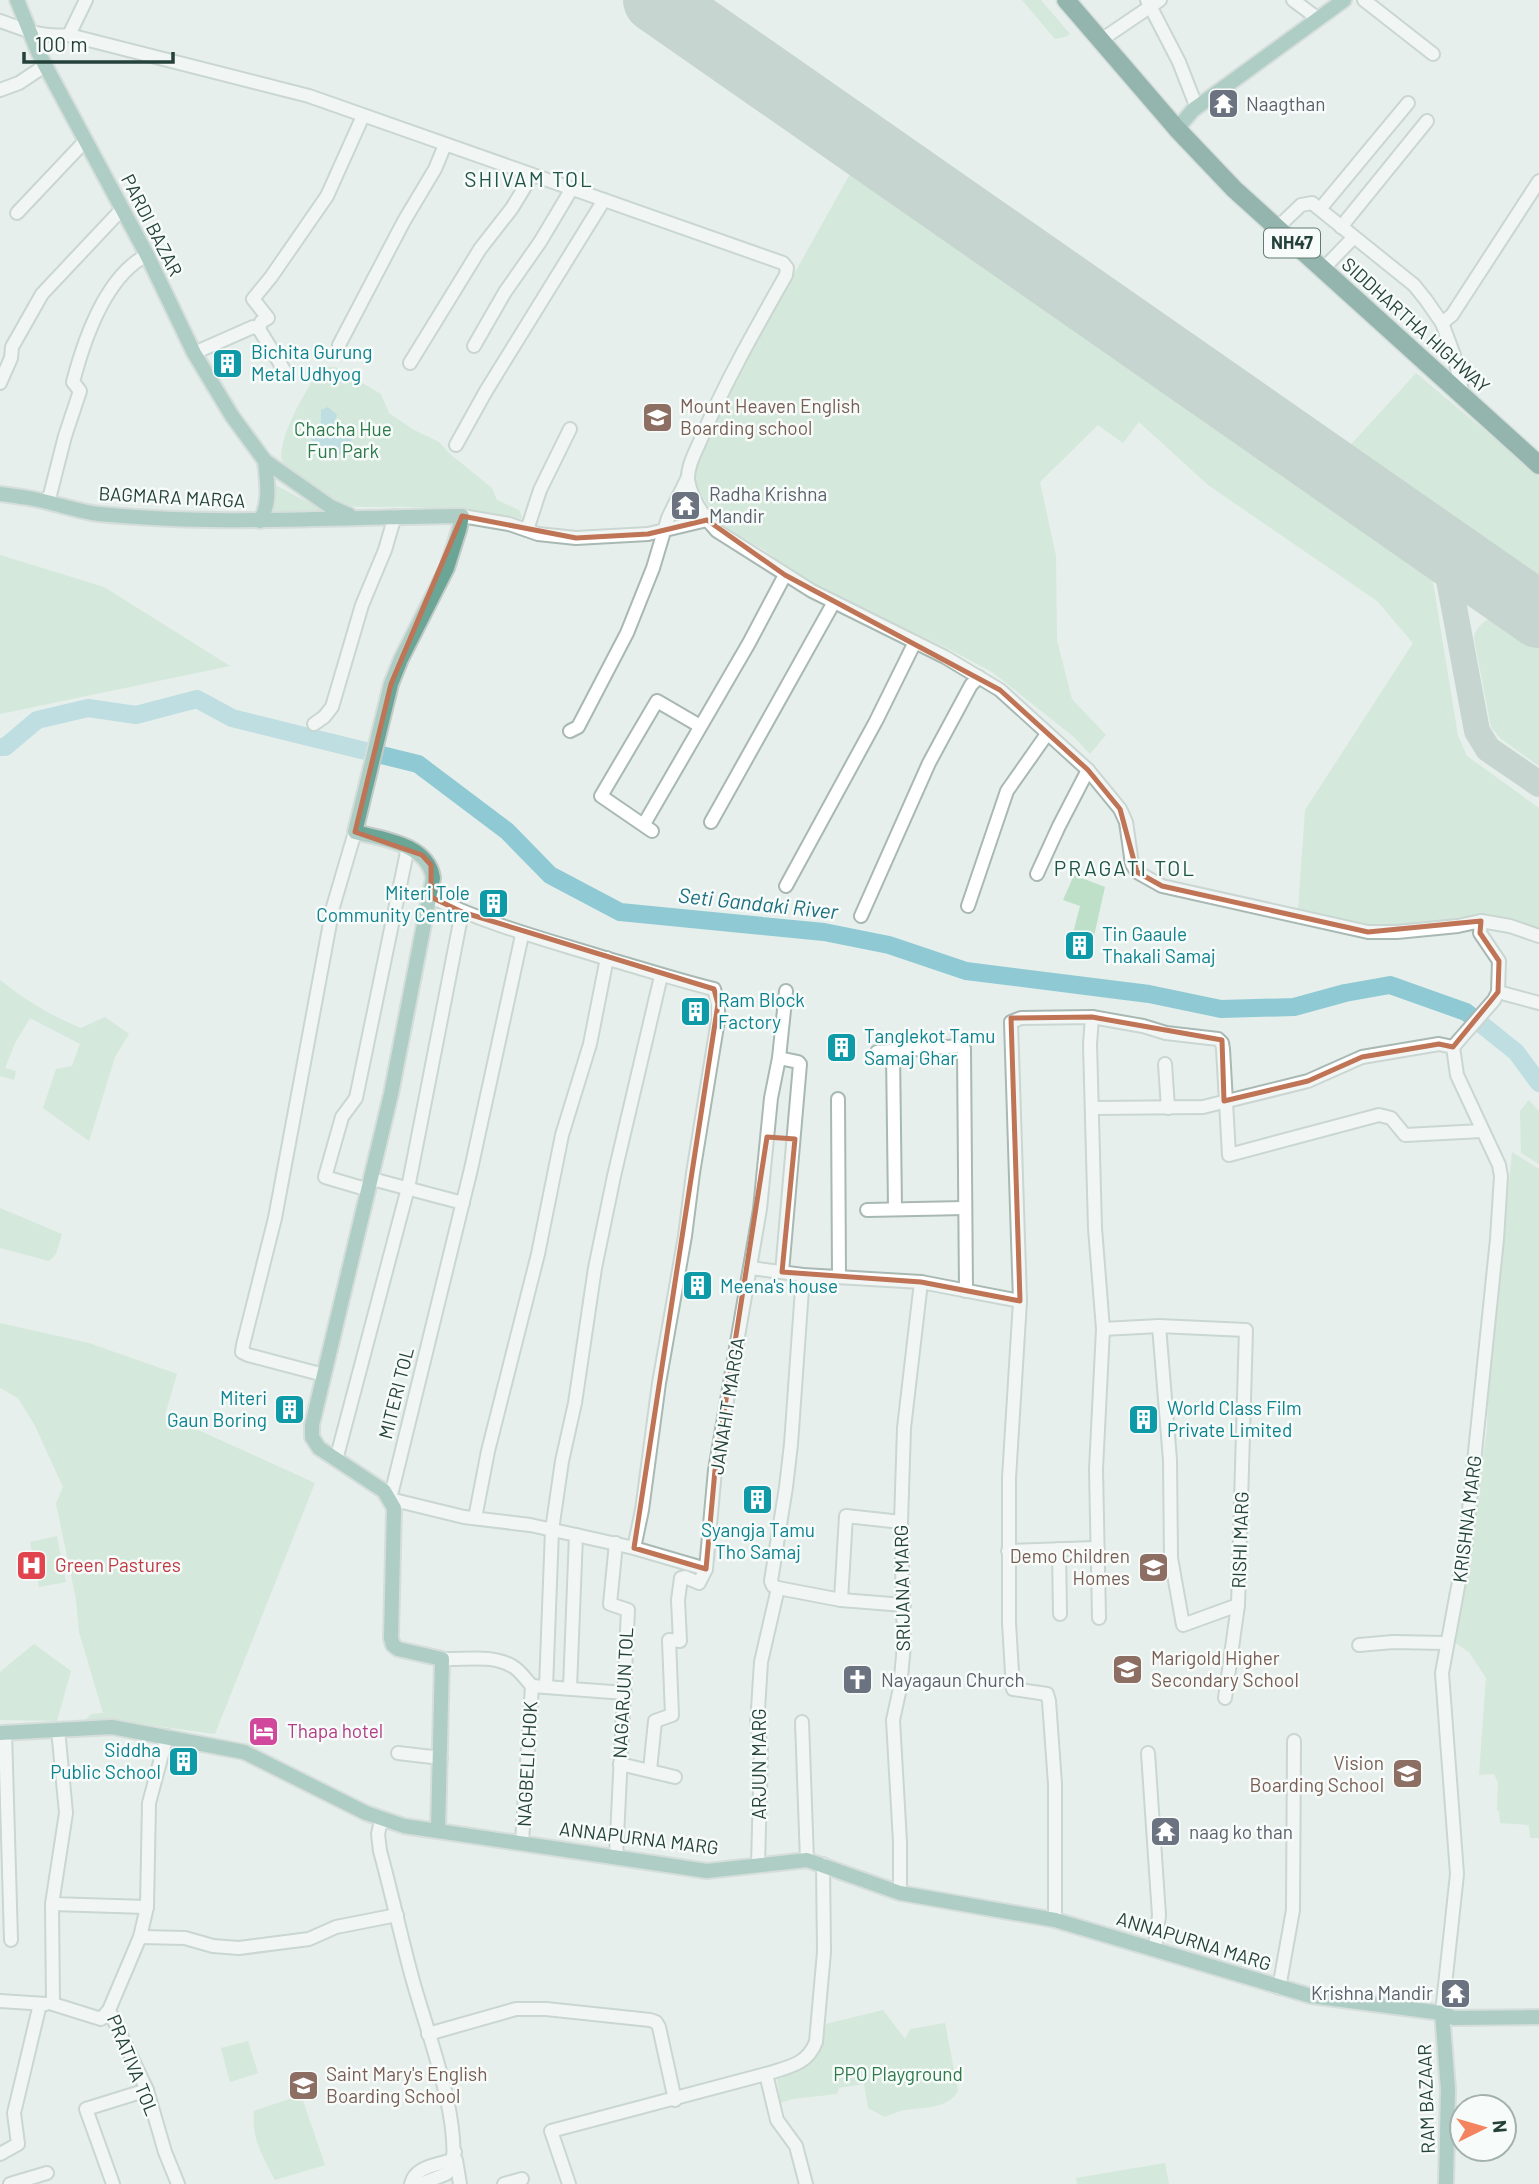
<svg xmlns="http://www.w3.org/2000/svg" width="1539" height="2184" font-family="Barlow,sans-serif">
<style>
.green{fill:#bfe0c8}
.water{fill:#8ec9d4}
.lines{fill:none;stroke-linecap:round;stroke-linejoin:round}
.river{stroke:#8ec9d4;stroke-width:18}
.taxiway{stroke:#a2b6b0;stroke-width:26}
.runway{stroke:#a2b6b0;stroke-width:66}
.minor-casing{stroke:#a8b8b2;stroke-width:16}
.major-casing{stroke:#c2cac8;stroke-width:18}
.highway-casing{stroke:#c2cac8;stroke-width:21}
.minor{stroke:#fff;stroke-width:12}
.major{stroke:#6aa596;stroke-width:14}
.highway{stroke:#2f6f62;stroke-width:18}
.marked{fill:none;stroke:#c07456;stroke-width:5;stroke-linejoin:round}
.labels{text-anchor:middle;stroke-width:5;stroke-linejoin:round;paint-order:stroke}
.shield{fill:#f7fbf9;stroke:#637a73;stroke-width:2}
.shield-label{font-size:18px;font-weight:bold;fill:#24423a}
.worship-label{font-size:19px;fill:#5b616d;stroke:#f7fbf9;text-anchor:start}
.street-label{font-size:19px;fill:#24423a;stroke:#f7fbf9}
.culture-label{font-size:19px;fill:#0d838f;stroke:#f7fbf9;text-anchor:start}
.education-label{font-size:19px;fill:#785e54;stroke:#f7fbf9;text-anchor:start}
.park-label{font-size:19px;fill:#2d7a4b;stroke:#f7fbf9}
.health-label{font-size:19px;fill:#be3a42;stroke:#f7fbf9;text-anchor:start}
.hotel-label{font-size:19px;fill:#b23c85;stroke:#f7fbf9;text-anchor:start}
.neighbourhood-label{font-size:21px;letter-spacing:2px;fill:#1f5548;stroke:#f7fbf9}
.water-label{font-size:21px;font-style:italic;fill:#1c6f80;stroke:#f7fbf9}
</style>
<rect width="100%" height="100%" fill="#e6efeb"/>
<g class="green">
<polygon points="1022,0 1041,0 1070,34 1065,37 1055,39"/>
<polygon points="854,167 1432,576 1458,736 1467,756 1539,808 1539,931 1494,915 1367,928 1298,911 1305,810 1413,643 1377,601 1208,485 1139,422 1123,443 1098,425 1040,482 1056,556 1057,640 1072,699 1106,735 1090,754 1074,737 992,672 945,647 801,580 764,550 730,531 717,519 694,484 694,474 701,451 757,333 794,274"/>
<path d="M335,367l46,27 8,19 25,17 25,12 11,12 42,34 5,12 22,10 4,9c-38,-7 -74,-11 -112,-12 -17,-1 -44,1 -59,-1 -12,-2 -68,-35 -70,-46 -5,-22 26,-74 39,-92z"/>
<polygon points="1416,373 1539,476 1539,586 1345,451"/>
<polygon points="275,485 319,508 318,512 276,514 273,510 271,486"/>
<polygon points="0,555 104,587 230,666 0,714"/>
<path d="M1494,618h8l37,25v123l-39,-28 -9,-11 -17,-89c2,-10 9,-18 20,-20z"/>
<polygon points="1074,875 1105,887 1094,936 1073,933 1080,906 1063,900"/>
<path d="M0,980c25,20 51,36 81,48l24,-11 24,17 -14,23 -26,84 -46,-33 13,-39 16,-3 8,-22 -50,-26 -15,25 -10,25 11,3 -2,9 -14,-4z"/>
<polygon points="1529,1100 1539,1111 1539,1164 1521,1153 1520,1111"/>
<polygon points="1512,1152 1539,1169 1539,1838 1530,1838 1529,1825 1500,1823 1499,1811 1497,1811 1498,1783 1494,1774 1479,1775 1486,1678 1469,1652 1455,1643 1487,1430 1488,1393"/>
<polygon points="0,1208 62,1234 56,1254 49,1261 0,1248"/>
<polygon points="0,1323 89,1343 177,1374 165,1415 315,1483 215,1734 112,1720 83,1723 91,1714 103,1713 79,1632 76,1599 56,1504 63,1487 35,1426 18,1398 0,1388"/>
<polygon points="57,1536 66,1582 39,1587 30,1542"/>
<polygon points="34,1644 71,1671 57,1721 0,1720 0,1672"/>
<path d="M883,2010l22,29 5,-10 35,-6 13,68c-10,18 -34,16 -52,19 -7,1 -14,4 -21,7l-17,-9 -4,-24 -25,4 -2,6 -44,5 -13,4 -3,-24c34,-10 44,-20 49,-55z"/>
<polygon points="248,2041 258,2073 230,2082 221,2048"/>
<path d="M301,2095l24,70 -50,15c-12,-23 -24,-42 -21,-69z"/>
<polygon points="1165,2163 1169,2184 1077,2184 1076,2178"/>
</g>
<polygon class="water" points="328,407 337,415 335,421 339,428 344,429 351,438 350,450 346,454 319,456 312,451 311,431 321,422 321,410"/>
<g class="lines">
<polyline class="river" points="0,747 5,747 37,720 88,708 136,715 197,699 232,718 418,764 507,831 550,875 620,912 824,932 889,945 966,971 1149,994 1221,1009 1294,1007 1345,993 1390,985 1466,1012 1516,1052 1539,1083"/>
<g class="taxiway">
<polyline points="679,0 684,14 698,30"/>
<polyline points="1431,540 1441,555 1449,580 1477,731 1488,749 1539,784"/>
</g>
<polyline class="runway" points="656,0 1539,615"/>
<defs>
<g id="minor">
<polyline points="1147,0 1179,62 1197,108"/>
<polyline points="1293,0 1317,18"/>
<polyline points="1364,0 1433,54"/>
<path d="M0,21c26,9 41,17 69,14l240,61 474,167 4,5 -1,7c-30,53 -61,107 -85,164 -5,12 -14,27 -13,41 3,19 16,37 29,51l95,60 133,66 55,33 88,80 32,39 6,13 6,42 5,8 25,14 206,46h29l61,-6 23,-5 29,5 29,10"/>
<polyline points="69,35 86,0"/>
<polyline points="1101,40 1160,0"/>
<polyline points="0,90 19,83 46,65"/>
<polyline points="1320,209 1408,103"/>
<polyline points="17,213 86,140"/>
<polyline points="1341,227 1427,121"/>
<polyline points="1276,229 1301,205 1312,203 1414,285 1426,300 1442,323 1454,355 1463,396"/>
<polyline points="1323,269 1354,237"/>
<polyline points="1442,323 1452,315 1539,181"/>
<polyline points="259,329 261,322 268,318 253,299 271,277 327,196 363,116"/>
<polyline points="339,345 404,221 435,169 445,145"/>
<polyline points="474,346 505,292 540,242 571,190"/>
<polyline points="194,353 253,327 259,329 284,370"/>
<polyline points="410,363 480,249 512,208 532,175"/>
<polyline points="0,383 11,358 12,347 42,294 122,209"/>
<polyline points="456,445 486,391 604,200"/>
<path d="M45,501l5,-6 15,-59 15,-45 -7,-9c11,-42 33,-106 74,-127"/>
<polyline points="462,516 509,524 538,534 576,538 648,534 707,520"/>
<polyline points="527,530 540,490 570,429"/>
<polyline points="314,724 324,717 332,707 362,605 385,550 395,516"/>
<polyline points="570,731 578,727 627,633 653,568 668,518 688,477"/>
<polyline points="711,822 834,602"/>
<polyline points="644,824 749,643 785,575"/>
<polyline points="652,831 601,796 657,701 700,726"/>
<polyline points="1037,874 1059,826 1088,770"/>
<polyline points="786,886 876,721 915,642"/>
<path d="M431,897c58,28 113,42 174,61 36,10 72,22 109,31l4,15v16l-25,153 -8,63 -26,147 -17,127 -8,38"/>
<polyline points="968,906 1007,791 1047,734"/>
<polyline points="861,916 929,763 971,685 979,677"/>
<polyline points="522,935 471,1169 390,1499 464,1517 530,1525 576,1535 634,1548 706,1569"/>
<polyline points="1498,992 1539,1003"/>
<polyline points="1092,1017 1090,1044 1095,1228 1103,1329 1096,1469 1099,1618"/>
<polyline points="1453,1047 1494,1000 1498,992 1499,961 1480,933 1481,921"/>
<polyline points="893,1051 895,1209"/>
<polyline points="877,1052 961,1046 964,1048 966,1291"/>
<polyline points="779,1058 798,1062 800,1064 782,1272"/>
<polyline points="1165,1064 1168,1108"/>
<polyline points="838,1099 839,1277"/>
<polyline points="1092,1108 1203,1107 1308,1081 1362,1057 1439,1044 1453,1047 1457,1075 1499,1165 1501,1176 1497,1239 1465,1549 1442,1673 1457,1874 1442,2013"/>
<polyline points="372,1179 463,1203"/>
<polyline points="369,1190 325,1177 342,1117 356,1098 408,847"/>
<polyline points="867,1210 965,1208"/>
<polyline points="751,1268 803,1275 921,1282 1020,1301"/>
<polyline points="1159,1326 1170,1460 1171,1558 1183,1625 1238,1605"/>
<polyline points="1103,1329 1159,1326 1246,1330 1238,1605 1225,1698"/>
<polyline points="324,1375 248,1355 242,1352 243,1345 275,1218 333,907 355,832"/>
<polyline points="336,1460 408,1188 462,912"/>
<polyline points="475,1518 488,1451 538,1254 562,1135 590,1044 607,958"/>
<polyline points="616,1543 610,1604 628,1610 616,1857"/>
<polyline points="1059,1549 1060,1614"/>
<polyline points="1008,1551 1096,1548"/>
<polyline points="778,1588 841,1600 904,1605"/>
<polyline points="841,1600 846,1516 901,1522"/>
<polyline points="1359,1645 1393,1642 1447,1643"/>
<path d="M442,1659c23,1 49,-5 70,7 8,4 14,14 20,20l93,7"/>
<polyline points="546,1687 552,1530 562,1461 575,1403 595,1268 614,1176 661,976"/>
<polyline points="570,1688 576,1535"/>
<polyline points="802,1722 807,1860"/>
<polyline points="58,1729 66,1813 52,1904 147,1907"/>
<polyline points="5,1732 11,1940"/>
<polyline points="167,1736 149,1803 147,1907 140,1937 109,2010 147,2090 165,2152 178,2184"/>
<polyline points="398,1753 441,1758"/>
<polyline points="1148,1753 1159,1915 1155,1949"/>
<polyline points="620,1764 675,1777"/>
<polyline points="650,1770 655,1721 672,1715 669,1640 680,1641 678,1600 681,1578 685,1577 699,1583 706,1569 715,1470 760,1209 771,1098 779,1058 786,991"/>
<path d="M385,1821l-5,4 -2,9 2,17c12,43 21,87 33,130 14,51 48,138 39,188l-6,5 -26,10"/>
<polyline points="522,1842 532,1686"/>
<polyline points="758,1866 761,1748 757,1725 761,1662 778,1588 773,1586 771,1581 786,1487 791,1444 803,1275"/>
<polyline points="900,1893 900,1842 893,1720 900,1688 904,1645 901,1522 904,1428 921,1282"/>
<polyline points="52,1904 53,2004 101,2019 109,2010"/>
<polyline points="1055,1920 1055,1784 1049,1701 1047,1694 1013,1689 1009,1623 1009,1478 1020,1301 1011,1022 1021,1018 1092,1017 1143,1026 1166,1033 1218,1039 1222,1043 1223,1049 1229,1155 1379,1115 1391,1118 1405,1135 1482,1131"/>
<polyline points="140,1937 185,1938 213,1946 239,1948 309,1939 336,1927 397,1915"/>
<polyline points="1279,1988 1293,1910 1294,1741"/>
<polyline points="0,2001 46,2004"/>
<polyline points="428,2034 516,2009 546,2009 650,2020 656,2022 659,2027 675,2100"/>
<polyline points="766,2074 777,2120 796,2146 806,2184"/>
<polyline points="0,2154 18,2144 14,2113 40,2004"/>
<polyline points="456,2160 460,2184"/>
<polyline points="10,2184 47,2173"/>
<polyline points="113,2184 86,2109 147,2090"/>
<path d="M411,2184c4,-18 25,-18 40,-24l4,-8"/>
<polyline points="504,2184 522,2179"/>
<path d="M569,2184l-18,-53 215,-57c22,-7 41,-9 50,-32l8,-90 -1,-88"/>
</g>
<g id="major">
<polyline points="17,0 38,52 147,255 194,353 232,416 265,461 331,507 349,515"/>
<polyline points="1177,129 1193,110 1344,0"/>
<path d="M0,494c16,2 32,4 47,8 17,4 35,10 52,12 121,12 242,3 363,2l-3,14 -12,38 -46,91 -10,25 -36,148c28,7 73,12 78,46l-42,216 -79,331v12l7,11 65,43 10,17 -3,130 2,7 5,4 44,10 -4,172"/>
<path d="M260,521c11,-18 7,-39 5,-60"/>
<polyline points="0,1733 112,1727 244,1752 366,1813 404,1826 707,1871 807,1860 900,1893 1055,1920 1311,1996 1442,2013 1454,2018 1539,2017"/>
<polyline points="1442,2013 1448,2089 1446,2184"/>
</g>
<polyline id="highway" points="1066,0 1177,129 1234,189 1539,465"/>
</defs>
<use href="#minor" class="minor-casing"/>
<use href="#major" class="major-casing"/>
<use href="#highway" class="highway-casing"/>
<use href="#minor" class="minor"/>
<use href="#major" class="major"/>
<use href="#highway" class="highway"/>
</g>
<path d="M0 0H1539V2184H0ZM462,516l114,22 72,-4 59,-14 78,55 215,115 88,80 32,39 17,63 25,14 206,46 113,-11 -1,12 19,28 -1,31 -45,55 -14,-3 -77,13 -54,24 -84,20 -2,-61 -130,-23 -81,1 9,283 -99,-19 -139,-10 13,-133 -28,-2 -52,333 -9,99 -72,-21 84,-544 -4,-15 -252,-77 -31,-15v-32l-9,-10 -67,-23 36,-148z" fill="#e6efeb" fill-opacity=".55" fill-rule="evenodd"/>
<path class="marked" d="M462,516l114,22 72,-4 59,-14 78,55 215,115 88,80 32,39 17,63 25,14 206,46 113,-11 -1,12 19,28 -1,31 -45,55 -14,-3 -77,13 -54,24 -84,20 -2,-61 -130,-23 -81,1 9,283 -99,-19 -139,-10 13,-133 -28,-2 -52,333 -9,99 -72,-21 84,-544 -4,-15 -252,-77 -31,-15v-32l-9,-10 -67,-23 36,-148z"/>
<defs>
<symbol id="temple-square" viewBox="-11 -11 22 22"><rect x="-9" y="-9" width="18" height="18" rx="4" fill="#6b7280" stroke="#f7fbf9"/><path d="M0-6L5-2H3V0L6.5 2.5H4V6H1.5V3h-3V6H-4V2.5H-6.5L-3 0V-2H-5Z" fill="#fff"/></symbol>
<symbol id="building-square" viewBox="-11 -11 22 22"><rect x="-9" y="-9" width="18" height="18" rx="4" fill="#0f9aa8" stroke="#f7fbf9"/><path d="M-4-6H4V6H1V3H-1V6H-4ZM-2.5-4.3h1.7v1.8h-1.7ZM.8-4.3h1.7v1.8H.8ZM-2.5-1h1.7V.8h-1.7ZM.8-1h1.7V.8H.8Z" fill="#fff"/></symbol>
<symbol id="school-square" viewBox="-11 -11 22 22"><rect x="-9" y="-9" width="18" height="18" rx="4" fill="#8d6e63" stroke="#f7fbf9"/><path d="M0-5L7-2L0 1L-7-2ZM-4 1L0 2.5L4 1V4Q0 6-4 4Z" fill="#fff"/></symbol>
<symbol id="hospital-square" viewBox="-11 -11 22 22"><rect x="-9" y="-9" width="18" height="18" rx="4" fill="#e0444e" stroke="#f7fbf9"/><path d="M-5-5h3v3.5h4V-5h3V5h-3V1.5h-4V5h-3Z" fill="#fff"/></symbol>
<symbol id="church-square" viewBox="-11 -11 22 22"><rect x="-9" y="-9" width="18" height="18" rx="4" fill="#6b7280" stroke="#f7fbf9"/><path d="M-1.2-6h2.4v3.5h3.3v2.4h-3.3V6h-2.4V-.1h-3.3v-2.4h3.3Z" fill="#fff"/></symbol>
<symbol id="hotel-square" viewBox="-11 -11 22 22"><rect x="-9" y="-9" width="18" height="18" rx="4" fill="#d1479c" stroke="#f7fbf9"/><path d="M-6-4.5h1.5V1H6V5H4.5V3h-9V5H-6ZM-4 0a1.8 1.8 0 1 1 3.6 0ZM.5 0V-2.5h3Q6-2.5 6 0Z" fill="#fff"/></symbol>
</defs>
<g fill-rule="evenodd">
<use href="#temple-square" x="1206" y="86" width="35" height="35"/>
<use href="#building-square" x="210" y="346" width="35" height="35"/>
<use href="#school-square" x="640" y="400" width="35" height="35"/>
<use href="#temple-square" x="668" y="488" width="35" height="35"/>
<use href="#building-square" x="476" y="886" width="35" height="35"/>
<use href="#building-square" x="1062" y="928" width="35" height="35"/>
<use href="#building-square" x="678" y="994" width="35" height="35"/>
<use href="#building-square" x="824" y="1030" width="35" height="35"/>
<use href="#building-square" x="680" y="1268" width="35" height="35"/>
<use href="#building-square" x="272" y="1392" width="35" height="35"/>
<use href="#building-square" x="1126" y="1402" width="35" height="35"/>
<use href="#building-square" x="740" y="1482" width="35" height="35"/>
<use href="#hospital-square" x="14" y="1548" width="35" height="35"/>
<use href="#school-square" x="1136" y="1550" width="35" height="35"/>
<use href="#school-square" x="1110" y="1652" width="35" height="35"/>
<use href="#church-square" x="840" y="1662" width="35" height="35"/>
<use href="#hotel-square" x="246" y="1714" width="35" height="35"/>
<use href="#building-square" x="166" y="1744" width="35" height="35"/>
<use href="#school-square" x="1390" y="1756" width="35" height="35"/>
<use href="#temple-square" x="1148" y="1814" width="35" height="35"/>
<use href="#temple-square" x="1438" y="1976" width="35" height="35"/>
<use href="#school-square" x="286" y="2068" width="35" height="35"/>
</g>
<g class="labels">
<rect class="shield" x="1264" y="228.5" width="56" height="29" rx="5"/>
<g class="shield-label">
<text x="1292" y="249">NH47</text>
</g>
<g class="worship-label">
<text x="1246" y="111">Naagthan</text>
<text x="709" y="501">Radha Krishna<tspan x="709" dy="22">Mandir</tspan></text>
<text x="881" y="1687">Nayagaun Church</text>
<text x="1189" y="1839">naag ko than</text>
<text x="1433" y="2000" text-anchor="end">Krishna Mandir</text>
</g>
<g class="street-label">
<text transform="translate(152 225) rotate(63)" y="7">PARDI BAZAR</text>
<text transform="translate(1416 325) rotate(42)" y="7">SIDDHARTHA HIGHWAY</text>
<text transform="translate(172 497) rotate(3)" y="7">BAGMARA MARGA</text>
<text transform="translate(396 1393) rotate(-76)" y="7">MITERI TOL</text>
<text transform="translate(727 1406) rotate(-81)" y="7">JANAHIT MARGA</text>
<text transform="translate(1467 1519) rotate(-83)" y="7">KRISHNA MARG</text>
<text transform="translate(1240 1540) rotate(-88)" y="7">RISHI MARG</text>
<text transform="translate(902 1588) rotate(-91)" y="7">SRIJANA MARG</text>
<text transform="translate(623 1693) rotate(-87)" y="7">NAGARJUN TOL</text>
<text transform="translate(527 1764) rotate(-87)" y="7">NAGBELI CHOK</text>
<text transform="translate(759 1764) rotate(-90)" y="7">ARJUN MARG</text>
<text transform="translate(639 1838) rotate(7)" y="7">ANNAPURNA MARG</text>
<text transform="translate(1194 1941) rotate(17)" y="7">ANNAPURNA MARG</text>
<text transform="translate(133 2065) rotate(68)" y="7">PRATIVA TOL</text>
<text transform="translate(1426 2099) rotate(-92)" y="7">RAM BAZAAR</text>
</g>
<g class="culture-label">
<text x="251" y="359">Bichita Gurung<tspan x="251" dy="22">Metal Udhyog</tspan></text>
<text x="470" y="900" text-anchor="end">Miteri Tole<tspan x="470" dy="22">Community Centre</tspan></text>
<text x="1102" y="941">Tin Gaaule<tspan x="1102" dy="22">Thakali Samaj</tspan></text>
<text x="718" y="1007">Ram Block<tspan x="718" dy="22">Factory</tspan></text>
<text x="864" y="1043">Tanglekot Tamu<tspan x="864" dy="22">Samaj Ghar</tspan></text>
<text x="720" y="1293">Meena's house</text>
<text x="267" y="1405" text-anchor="end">Miteri<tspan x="267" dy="22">Gaun Boring</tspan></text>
<text x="1167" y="1415">World Class Film<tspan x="1167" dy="22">Private Limited</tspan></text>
<text x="758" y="1537" text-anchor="middle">Syangja Tamu<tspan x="758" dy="22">Tho Samaj</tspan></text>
<text x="161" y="1757" text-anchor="end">Siddha<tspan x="161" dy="22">Public School</tspan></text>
</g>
<g class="education-label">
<text x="680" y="413">Mount Heaven English<tspan x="680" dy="22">Boarding school</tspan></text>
<text x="1130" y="1563" text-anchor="end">Demo Children<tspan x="1130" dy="22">Homes</tspan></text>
<text x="1151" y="1665">Marigold Higher<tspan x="1151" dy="22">Secondary School</tspan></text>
<text x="1384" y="1770" text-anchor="end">Vision<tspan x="1384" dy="22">Boarding School</tspan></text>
<text x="326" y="2081">Saint Mary's English<tspan x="326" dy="22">Boarding School</tspan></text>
</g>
<g class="park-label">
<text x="343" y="436">Chacha Hue<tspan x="343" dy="22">Fun Park</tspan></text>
<text x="898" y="2081">PPO Playground</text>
</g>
<g class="health-label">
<text x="55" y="1572">Green Pastures</text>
</g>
<g class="hotel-label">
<text x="287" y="1738">Thapa hotel</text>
</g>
<g class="neighbourhood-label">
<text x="529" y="187">SHIVAM TOL</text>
<text x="1125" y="876">PRAGATI TOL</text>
</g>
<g class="water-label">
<text transform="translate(758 904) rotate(6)" y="7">Seti Gandaki River</text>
</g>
</g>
<g transform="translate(1483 2128) rotate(85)"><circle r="33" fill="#f7fbf9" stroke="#a3b1ad" stroke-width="2"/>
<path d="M0-5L12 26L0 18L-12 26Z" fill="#f4845f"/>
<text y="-10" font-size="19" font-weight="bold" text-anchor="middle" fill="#24423a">N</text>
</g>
<path d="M24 52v10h149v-10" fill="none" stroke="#24423a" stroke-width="3.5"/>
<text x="35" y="52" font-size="21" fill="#24423a" stroke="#f7fbf9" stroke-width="5" paint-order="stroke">100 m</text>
</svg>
